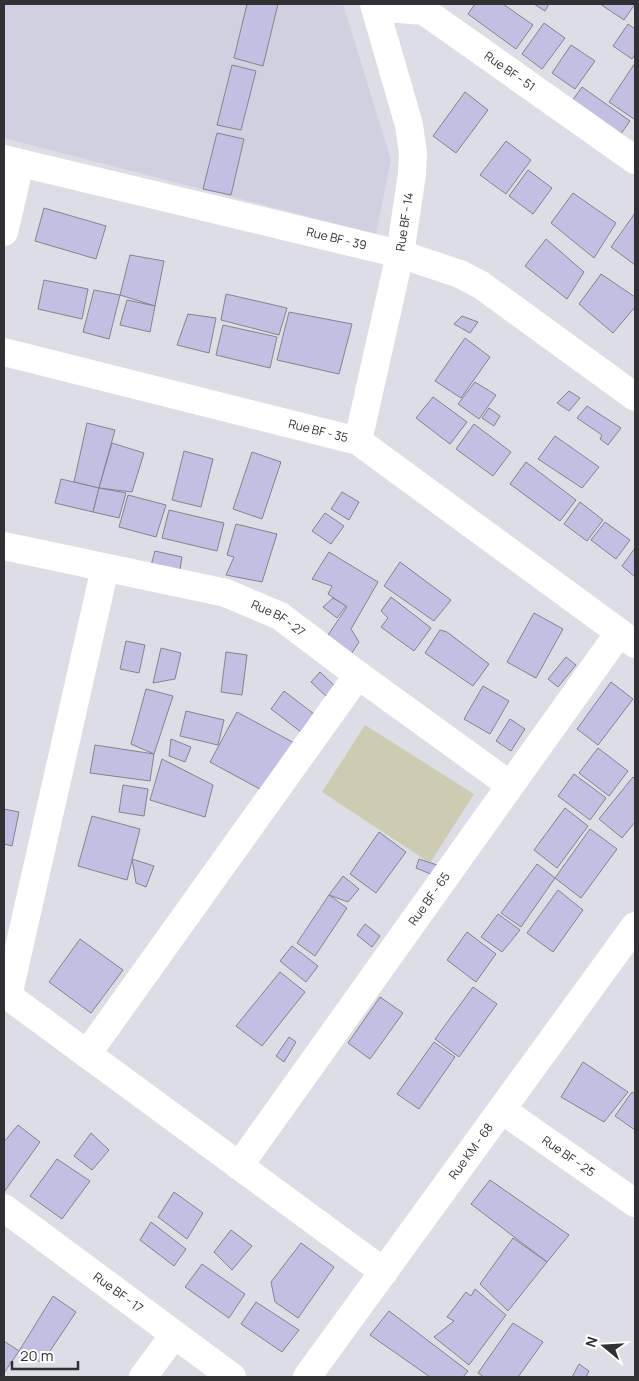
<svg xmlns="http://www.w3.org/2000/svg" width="639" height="1381" font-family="Manrope,sans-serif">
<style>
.built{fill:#d0d0e0}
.green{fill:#cdccb3}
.building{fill:#c1c0e3;stroke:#84838c}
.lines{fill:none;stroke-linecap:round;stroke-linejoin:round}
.minor{stroke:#fff;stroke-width:28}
.labels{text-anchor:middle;stroke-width:4;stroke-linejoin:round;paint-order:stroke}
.street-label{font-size:12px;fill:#313135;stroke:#fff}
</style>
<rect width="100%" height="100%" fill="#dddde6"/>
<polygon class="built" points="4,4 343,4 391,160 376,234 4,138"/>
<polygon class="green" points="365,725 474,794 430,863 322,792"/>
<g class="building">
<polygon points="247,4 278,4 263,66 234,58"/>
<polygon points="475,4 503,4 533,25 516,49 468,14"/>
<polygon points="534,4 549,4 545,11"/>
<polygon points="600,4 635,4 624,20"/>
<polygon points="544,23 565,38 542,69 522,54"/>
<polygon points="628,24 635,29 635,54 632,59 613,46"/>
<polygon points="571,45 595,61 575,89 552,73"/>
<polygon points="635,63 635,118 634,119 609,102"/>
<polygon points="232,65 256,71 241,130 217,125"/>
<polygon points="582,87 630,121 620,135 572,101"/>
<polygon points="465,92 488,110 456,153 433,136"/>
<polygon points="217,133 244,139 231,195 203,189"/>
<polygon points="506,141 531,160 506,194 480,175"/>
<polygon points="528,170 552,188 533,214 509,196"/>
<polygon points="573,193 616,223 594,258 551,223"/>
<polygon points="44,208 106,226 96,259 35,241"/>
<polygon points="635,213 635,265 611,247"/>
<polygon points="546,239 584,272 567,299 525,266"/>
<polygon points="130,255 164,261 155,306 120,295"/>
<polygon points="601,274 635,297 635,307 613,333 579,304"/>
<polygon points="44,280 88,289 82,319 38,309"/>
<polygon points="94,290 120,295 109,339 83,332"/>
<polygon points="226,294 287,308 279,335 221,320"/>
<polygon points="127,300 155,306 150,332 120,325"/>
<polygon points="289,312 352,324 339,374 277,360"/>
<polygon points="188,314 216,318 209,353 177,345"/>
<polygon points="462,316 478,322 470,333 454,324"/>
<polygon points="223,325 277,337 270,368 216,355"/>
<polygon points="465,338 490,357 461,398 435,381"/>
<polygon points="475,382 496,395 479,419 458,404"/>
<polygon points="569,391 580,398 569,411 557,403"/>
<polygon points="433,397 467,422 450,444 416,418"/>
<polygon points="587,406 621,428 608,445 600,439 602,435 577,418"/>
<polygon points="489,408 500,416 494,426 482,418"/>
<polygon points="87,423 115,430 99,488 74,482"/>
<polygon points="474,424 511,452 493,476 456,449"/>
<polygon points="555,436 599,467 582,488 538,459"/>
<polygon points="112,443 144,453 132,492 99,488"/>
<polygon points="184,451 213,459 201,507 172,500"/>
<polygon points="252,452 281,462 262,519 233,509"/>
<polygon points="526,462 576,500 560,521 510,484"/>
<polygon points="61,479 99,488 93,512 55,503"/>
<polygon points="99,488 126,493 119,518 93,512"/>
<polygon points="342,492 359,502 349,520 331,509"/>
<polygon points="128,495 166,505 156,537 119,527"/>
<polygon points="580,502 603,520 587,541 564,524"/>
<polygon points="169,510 224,523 217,551 162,538"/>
<polygon points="325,513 344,526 331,544 312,531"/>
<polygon points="605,522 630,540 616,559 591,540"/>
<polygon points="236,524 277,534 262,582 226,575 234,557 227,555"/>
<polygon points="635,548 635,577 622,566"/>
<polygon points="155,551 182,557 179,575 150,569"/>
<polygon points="329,552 378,582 351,629 359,642 346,662 328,635 347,607 328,594 332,586 312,579"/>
<polygon points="400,562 451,600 434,621 384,586"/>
<polygon points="391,597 431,628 414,651 381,627 388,618 381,611"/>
<polygon points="333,598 346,606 337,618 323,607"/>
<polygon points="534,613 563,629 536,678 507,662"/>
<polygon points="440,630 447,632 489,664 473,686 425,653"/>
<polygon points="126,641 145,645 139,673 120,669"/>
<polygon points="161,648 181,653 175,679 153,683"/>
<polygon points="226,652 247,655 242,695 221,692"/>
<polygon points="566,657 576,665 558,687 548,679"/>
<polygon points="320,672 337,688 328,698 311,682"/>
<polygon points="611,682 633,699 598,745 577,729"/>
<polygon points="483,686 509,701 490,734 464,719"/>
<polygon points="146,689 173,696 154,754 131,744"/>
<polygon points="284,691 314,714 301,732 271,709"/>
<polygon points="186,711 224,720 218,745 180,736"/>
<polygon points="237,712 296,744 269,794 210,762"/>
<polygon points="510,719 525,729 511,751 496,741"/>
<polygon points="171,739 191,747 185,762 169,756"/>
<polygon points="95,745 154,754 150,781 90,773"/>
<polygon points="598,748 628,771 609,796 579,773"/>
<polygon points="162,759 213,785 205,817 150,800"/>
<polygon points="574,774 606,798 590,820 558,796"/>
<polygon points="633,777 635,779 635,822 622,838 599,819"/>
<polygon points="123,785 148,789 144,816 119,812"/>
<polygon points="565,808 588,826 557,868 534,850"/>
<polygon points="4,809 19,812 12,846 4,844"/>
<polygon points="92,816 140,829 127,880 78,866"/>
<polygon points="590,829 617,849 581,898 555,878"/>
<polygon points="379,832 406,852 376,893 350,874"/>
<polygon points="132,859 154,866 146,887 136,883"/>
<polygon points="419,859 437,865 433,875 416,868"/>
<polygon points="537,864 555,878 521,927 501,913"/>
<polygon points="343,876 359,889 348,902 329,895"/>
<polygon points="558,890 583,910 553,952 527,933"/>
<polygon points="329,895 347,908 315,956 297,943"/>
<polygon points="498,914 520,930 502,952 481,937"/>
<polygon points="365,924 380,936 372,947 357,935"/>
<polygon points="467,932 496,954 476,982 447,960"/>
<polygon points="80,939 123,970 91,1013 49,982"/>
<polygon points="292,946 318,966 306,982 280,961"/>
<polygon points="280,972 305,992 262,1046 236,1026"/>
<polygon points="473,987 497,1004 459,1057 435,1039"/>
<polygon points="380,997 403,1013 370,1059 348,1043"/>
<polygon points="289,1037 296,1042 284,1062 276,1056"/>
<polygon points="434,1042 455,1057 419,1109 397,1094"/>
<polygon points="583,1062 628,1092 604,1122 561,1097"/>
<polygon points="632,1092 635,1094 635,1130 615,1116"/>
<polygon points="18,1125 40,1142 4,1192 4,1142"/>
<polygon points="91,1133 109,1150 92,1170 74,1156"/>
<polygon points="57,1159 90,1181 62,1219 30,1196"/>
<polygon points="490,1180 569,1235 547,1262 471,1204"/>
<polygon points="174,1192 203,1213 187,1239 158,1217"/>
<polygon points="151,1222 186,1249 174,1266 140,1240"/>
<polygon points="231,1230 252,1246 232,1270 214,1252"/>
<polygon points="513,1238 547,1262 508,1311 480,1284"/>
<polygon points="301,1243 334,1267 298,1318 275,1302 271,1282"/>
<polygon points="202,1264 245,1294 229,1318 185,1287"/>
<polygon points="475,1289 506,1315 469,1365 434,1337 454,1321 447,1317 466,1292 471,1296"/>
<polygon points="53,1296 76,1312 42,1363 19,1351"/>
<polygon points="256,1302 299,1330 282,1352 241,1324"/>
<polygon points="389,1311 468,1371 463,1377 430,1377 370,1335"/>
<polygon points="513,1323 543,1342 518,1377 484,1377 478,1373"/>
<polygon points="4,1341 19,1351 4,1373"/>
<polygon points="579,1364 589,1371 586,1377 572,1377"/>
</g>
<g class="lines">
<g class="minor">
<path id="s1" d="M375,7l49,4 211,149"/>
<path id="s2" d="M4,159l396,95 60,20 21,11 154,112"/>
<polyline points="4,232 20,164"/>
<path id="s3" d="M4,352l354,89 277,203"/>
<path id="s4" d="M358,441l42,-187 12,-80 1,-21 -4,-28 -35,-121"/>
<path id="s5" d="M4,546l222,47 54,23 78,59 152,110"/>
<polyline points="4,993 384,1272"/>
<polyline points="8,996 105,568"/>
<polyline points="87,1054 358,675"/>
<path id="s6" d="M502,1110l133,93"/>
<path id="s7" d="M239,1166l380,-533"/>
<path id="s8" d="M4,1208l228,169"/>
<polyline points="143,1377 174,1335"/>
<path id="s9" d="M307,1377l328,-451"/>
</g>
</g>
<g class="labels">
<g class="street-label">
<text dy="4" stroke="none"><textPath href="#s1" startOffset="154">Rue BF - 51</textPath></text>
<text dy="4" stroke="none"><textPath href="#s4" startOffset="224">Rue BF - 14</textPath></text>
<text dy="4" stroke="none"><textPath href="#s2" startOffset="342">Rue BF - 39</textPath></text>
<text dy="4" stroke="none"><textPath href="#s3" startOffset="324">Rue BF - 35</textPath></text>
<text dy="4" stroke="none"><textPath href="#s5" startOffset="285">Rue BF - 27</textPath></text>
<text dy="4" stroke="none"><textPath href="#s7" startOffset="328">Rue BF - 65</textPath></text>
<text dy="4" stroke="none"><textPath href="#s9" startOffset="279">Rue KM - 68</textPath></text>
<text dy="4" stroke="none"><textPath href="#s6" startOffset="81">Rue BF - 25</textPath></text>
<text dy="4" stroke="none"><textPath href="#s8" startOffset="142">Rue BF - 17</textPath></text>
</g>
</g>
<rect width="639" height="1381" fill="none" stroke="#313135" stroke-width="10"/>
<g transform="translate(604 1346) rotate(288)" stroke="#ffffff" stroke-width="4" paint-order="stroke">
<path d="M0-4L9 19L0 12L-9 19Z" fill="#313135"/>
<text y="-8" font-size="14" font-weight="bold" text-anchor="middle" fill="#313135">N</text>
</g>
<path d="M12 1361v8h66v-8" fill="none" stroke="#313135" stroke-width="2.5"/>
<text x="20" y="1361" font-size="15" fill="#313135" stroke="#ffffff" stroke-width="4" paint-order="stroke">20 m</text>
</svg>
